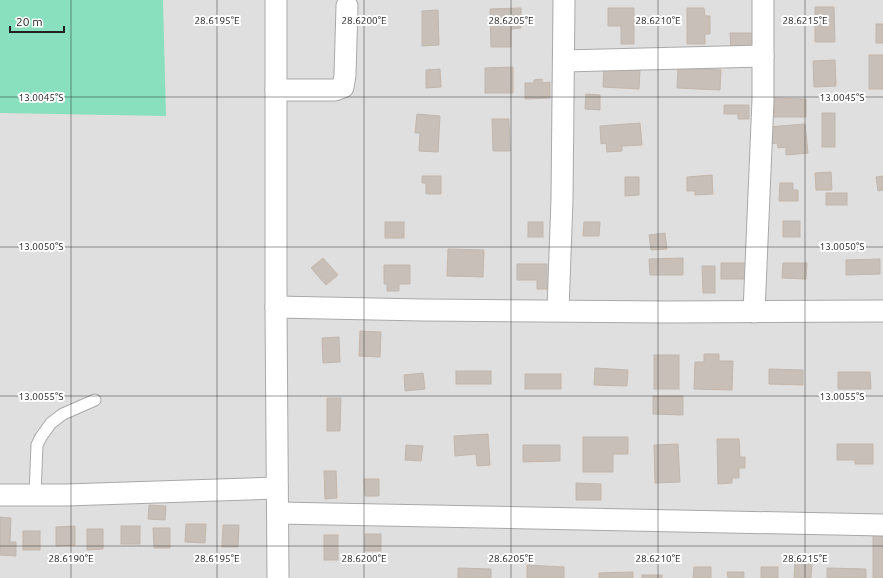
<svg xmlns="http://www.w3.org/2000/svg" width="883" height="578" font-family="Ubuntu,sans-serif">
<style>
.residential{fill:#e0dfdf}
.pitch{fill:#88e0be}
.building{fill:#c7bfb8;stroke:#c4b6ab}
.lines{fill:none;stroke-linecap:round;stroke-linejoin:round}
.lane-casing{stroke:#a9a9a9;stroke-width:13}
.street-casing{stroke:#a9a9a9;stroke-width:23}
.lane{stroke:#fff;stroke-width:11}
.street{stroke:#fff;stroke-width:21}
.ticks{fill:none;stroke:#222;stroke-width:1;stroke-opacity:0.45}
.ticks-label{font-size:10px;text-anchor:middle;fill:#222;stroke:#fff;stroke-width:4;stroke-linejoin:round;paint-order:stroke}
</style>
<rect width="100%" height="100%" fill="#f2efe9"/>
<rect class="residential" x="0" y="0" width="883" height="578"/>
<polygon class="pitch" points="0,0 163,0 166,116 0,113"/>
<g class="building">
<polygon points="815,7 834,7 835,42 815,42"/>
<polygon points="521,8 521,28 511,29 511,47 491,47 490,9"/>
<polygon points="608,8 634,8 634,44 621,44 621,26 608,26"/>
<polygon points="687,8 704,8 705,16 710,16 710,34 705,34 705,44 687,44"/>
<polygon points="438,10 439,45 422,46 422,11"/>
<rect x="876" y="24" width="7" height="19"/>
<polygon points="730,33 753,33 753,49 731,49"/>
<rect x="869" y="55" width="14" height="34"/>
<polygon points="835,60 836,86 814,87 813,61"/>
<polygon points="513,67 513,93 485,93 485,68"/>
<polygon points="604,68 640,70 639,89 603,87"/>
<polygon points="678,68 721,70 720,90 677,88"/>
<polygon points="440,69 441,87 426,88 426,70"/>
<polygon points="542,79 542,83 550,82 550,98 525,99 525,83 534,83 534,80"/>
<polygon points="586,94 600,95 600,110 585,109"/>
<polygon points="774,98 806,99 806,117 774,117"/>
<polygon points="724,105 749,105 749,119 738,119 738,114 724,114"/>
<rect x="822" y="113" width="13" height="34"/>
<polygon points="417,114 440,116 438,152 419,151 420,133 415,133"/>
<polygon points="492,119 509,119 510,151 493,151"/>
<polygon points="640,123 642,145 622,146 622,151 607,152 606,143 601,144 600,126"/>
<polygon points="805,124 808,153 786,155 786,147 778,148 777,143 770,144 768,127"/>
<polygon points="831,172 832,190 816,190 815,173"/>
<polygon points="712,175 713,194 695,195 695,191 687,191 687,177"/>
<polygon points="422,176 441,176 441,194 426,194 426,183 422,183"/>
<polygon points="883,176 883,190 878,191 876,177"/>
<polygon points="625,177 639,177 639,195 625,196"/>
<polygon points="780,183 793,183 793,190 798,190 798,201 779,201"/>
<rect x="826" y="193" width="21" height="12"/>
<rect x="783" y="221" width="17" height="16"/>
<rect x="385" y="222" width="19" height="16"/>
<rect x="528" y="222" width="15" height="15"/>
<polygon points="584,222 600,222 599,236 583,236"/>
<polygon points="665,233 667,249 651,250 649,235"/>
<polygon points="448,249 484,250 483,277 447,276"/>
<polygon points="323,258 338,275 326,285 311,268"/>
<polygon points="683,258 683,275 650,275 649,259"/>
<polygon points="880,259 880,274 846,275 846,260"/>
<rect x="721" y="263" width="27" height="16"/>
<polygon points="783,263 807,263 806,279 782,278"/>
<polygon points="517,264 547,264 547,289 537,289 537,280 517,280"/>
<polygon points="384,265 410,265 410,284 399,284 399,291 387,291 387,284 384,284"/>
<polygon points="702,266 715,266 715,293 703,293"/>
<polygon points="360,331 381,332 380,357 359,356"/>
<polygon points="339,337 340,362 323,363 322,338"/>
<polygon points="704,354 719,354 719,361 733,361 732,390 694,389 695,362 704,362"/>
<rect x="654" y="355" width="25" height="34"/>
<polygon points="595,368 628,370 627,386 594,385"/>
<polygon points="769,369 803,370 803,385 769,384"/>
<rect x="456" y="371" width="35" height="13"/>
<polygon points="838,372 870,372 871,389 838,389"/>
<polygon points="423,373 425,389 405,391 404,375"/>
<rect x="525" y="374" width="36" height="15"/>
<polygon points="653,396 683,396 683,415 653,414"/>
<polygon points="327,398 341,398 340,431 327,431"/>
<polygon points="488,434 490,465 477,466 476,454 455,456 454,436"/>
<polygon points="583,437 628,437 628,454 613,454 613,472 583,472"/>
<polygon points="717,439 739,439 740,457 745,457 745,468 739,468 739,478 732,478 732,483 718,484"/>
<polygon points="678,444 680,482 655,483 654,445"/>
<polygon points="837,444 873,444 873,464 855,464 855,460 837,460"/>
<polygon points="406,445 423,446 421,461 405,460"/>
<polygon points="523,445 560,445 560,461 523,462"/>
<polygon points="324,471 336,471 337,498 325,499"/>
<polygon points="364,479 379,479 379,496 365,496"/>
<polygon points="576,483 601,484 601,500 576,500"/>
<polygon points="149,505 166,506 165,520 148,519"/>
<polygon points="0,517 11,518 10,542 16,542 16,556 0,555"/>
<polygon points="186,524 206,524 205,543 185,542"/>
<polygon points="223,525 239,525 238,547 222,547"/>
<polygon points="75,526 75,545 56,546 56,527"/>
<rect x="121" y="526" width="19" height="18"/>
<polygon points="153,528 170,528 170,548 154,548"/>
<polygon points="87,529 103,529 103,549 87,550"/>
<rect x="23" y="531" width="17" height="19"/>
<rect x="365" y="534" width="16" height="17"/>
<rect x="324" y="535" width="14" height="25"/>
<polygon points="873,535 883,536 883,578 873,578"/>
<polygon points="795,562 812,563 811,578 794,578"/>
<polygon points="527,565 564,567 564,578 527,578"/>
<polygon points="694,567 711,567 711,578 693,578"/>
<rect x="761" y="567" width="17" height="11"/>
<polygon points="458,568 491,569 491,578 458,578"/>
<polygon points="827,568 866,569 866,578 827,578"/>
<polygon points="633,572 633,578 599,578 599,573"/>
<polygon points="727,572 744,572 744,578 728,578"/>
<rect x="642" y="575" width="20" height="3"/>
</g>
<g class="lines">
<defs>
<polyline id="lane" points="35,495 37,445 41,437 51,423 63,414 95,400"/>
<g id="street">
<polyline points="276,0 276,307 278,578"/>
<polyline points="564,61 763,56"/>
<polyline points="276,90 335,90 343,87 345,75 347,6"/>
<polyline points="276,307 423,310 666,312 883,311"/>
<polyline points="558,310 562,199 564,0"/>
<polyline points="754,312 763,100 763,0"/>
<polyline points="0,495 66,495 277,488"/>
<polyline points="278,513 883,525"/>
</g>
</defs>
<use href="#lane" class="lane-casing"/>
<use href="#street" class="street-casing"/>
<use href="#lane" class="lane"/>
<use href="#street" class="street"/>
</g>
<path class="ticks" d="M71,0v578M217,0v578M364,0v578M511,0v578M658,0v578M805,0v578M0,97h883M0,247h883M0,396h883M0,546h883"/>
<g class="ticks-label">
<text x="217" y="24">28.6195°E</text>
<text x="364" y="24">28.6200°E</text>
<text x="511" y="24">28.6205°E</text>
<text x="658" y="24">28.6210°E</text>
<text x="805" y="24">28.6215°E</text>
<text x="41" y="101">13.0045°S</text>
<text x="842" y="101">13.0045°S</text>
<text x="41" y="250">13.0050°S</text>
<text x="842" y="250">13.0050°S</text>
<text x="41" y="400">13.0055°S</text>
<text x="842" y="400">13.0055°S</text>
<text x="71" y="562">28.6190°E</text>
<text x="217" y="562">28.6195°E</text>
<text x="364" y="562">28.6200°E</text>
<text x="511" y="562">28.6205°E</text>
<text x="658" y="562">28.6210°E</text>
<text x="805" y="562">28.6215°E</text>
</g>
<path d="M10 26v6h54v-6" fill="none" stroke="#222222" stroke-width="2"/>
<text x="16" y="26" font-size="12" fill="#222222" stroke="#ffffff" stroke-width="3" paint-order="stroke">20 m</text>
</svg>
